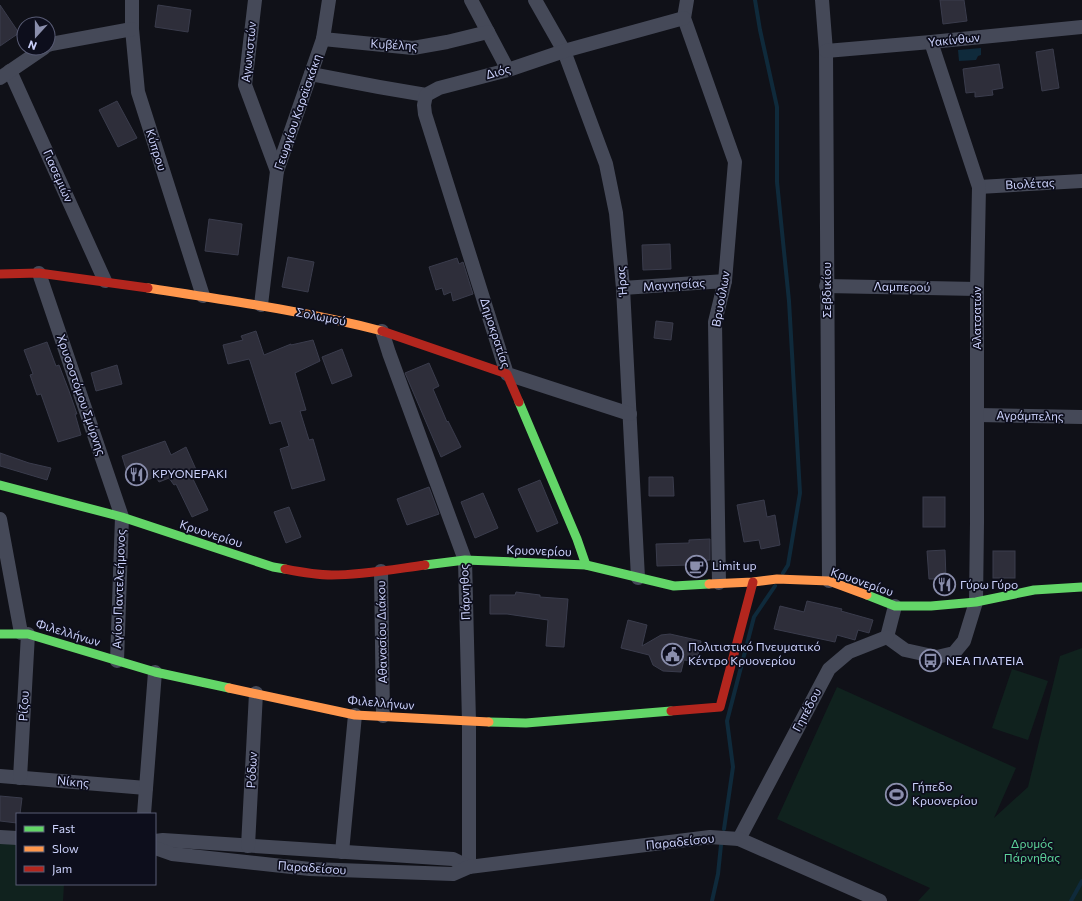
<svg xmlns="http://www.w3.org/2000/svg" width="1082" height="901" font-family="Commissioner,sans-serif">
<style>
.green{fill:#10221e}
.water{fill:#0f2a3b}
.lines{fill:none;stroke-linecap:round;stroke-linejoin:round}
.stream{stroke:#0f2a3b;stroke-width:4}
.building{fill:#2e2e3a;stroke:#3a3c4c}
.street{stroke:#454958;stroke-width:14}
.fast{stroke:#63d668;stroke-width:9}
.slow{stroke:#ff974d;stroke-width:9}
.jam{stroke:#b3261e;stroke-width:9}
.labels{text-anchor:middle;stroke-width:3.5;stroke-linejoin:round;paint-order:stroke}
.street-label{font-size:12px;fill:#cbd1fb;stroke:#0d0e1c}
.poi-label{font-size:12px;fill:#cbd1fb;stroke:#0d0e1c;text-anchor:start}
.park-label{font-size:12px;fill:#5dd59a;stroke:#0d0e1c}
</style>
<rect width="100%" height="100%" fill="#101118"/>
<g class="green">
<polygon points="1082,648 1082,901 918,901 930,888 777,819 837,687 1016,768 994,818 1028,787 1060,656"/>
<polygon points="1012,669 1048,681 1028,740 992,728"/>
<polygon points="0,839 17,841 17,884 64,884 63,901 0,901"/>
</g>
<polygon class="water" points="981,48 981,55 978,56 976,60 959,61 958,50"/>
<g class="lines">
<g class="stream">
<polyline points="755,0 760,30 777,107 777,182 789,301 800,493 788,565 783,573"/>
<polyline points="724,829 733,767 727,721 754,617 775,586"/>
<polyline points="712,901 718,874 721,845"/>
<polyline points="1071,901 1082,881"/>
</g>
</g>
<g class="building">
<polygon points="940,0 964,0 967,21 943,24"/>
<polygon points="0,5 19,33 0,46"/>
<polygon points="158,5 191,10 188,32 155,27"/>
<polygon points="1053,49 1059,88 1042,91 1036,52"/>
<polygon points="999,64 1003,88 992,90 993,95 975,97 975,92 966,93 963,69"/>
<polygon points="117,101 137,138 118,147 99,110"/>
<polygon points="209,219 242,224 238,255 205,251"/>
<polygon points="670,244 671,269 643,270 642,245"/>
<polygon points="288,257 314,262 308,292 282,287"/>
<polygon points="457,258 459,264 463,262 473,294 453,301 451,292 444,295 442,288 436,290 429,267"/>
<polygon points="656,321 673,323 671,340 654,338"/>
<polygon points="256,331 264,355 291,344 291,345 313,340 320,361 295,373 306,410 300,411 309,440 313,439 325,480 292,489 280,449 289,446 281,421 270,424 250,361 249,359 228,364 223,345 243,340 241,336"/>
<polygon points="47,342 56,366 59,365 69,391 77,414 75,414 81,435 58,442 41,394 37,395 30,375 33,374 24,350"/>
<polygon points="342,349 352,376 332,384 322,357"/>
<polygon points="429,363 439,386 433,389 447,422 448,421 461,447 441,457 405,373"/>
<polygon points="117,365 122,384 96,391 91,373"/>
<polygon points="165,441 171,455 186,447 198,474 192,477 208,510 192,517 176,484 174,485 169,478 159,482 156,477 131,485 122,456"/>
<polygon points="0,453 29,463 51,468 47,480 0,466"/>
<polygon points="649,477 673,477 674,496 649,496"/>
<polygon points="540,480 558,523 537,532 518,489"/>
<polygon points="429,487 439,514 407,525 397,499"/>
<polygon points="483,493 498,528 475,538 461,502"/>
<rect x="923" y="497" width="22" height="30"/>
<polygon points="764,500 767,517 775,515 780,545 761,549 759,540 744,542 737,505"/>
<polygon points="289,507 301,537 286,543 274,512"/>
<polygon points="710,539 710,560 688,561 688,565 657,566 656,544 689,543 689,540"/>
<polygon points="945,550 946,579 929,579 927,551"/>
<rect x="993" y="551" width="22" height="27"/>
<polygon points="516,592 540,595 540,597 568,599 564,647 546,646 548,620 507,614 490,614 490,595 515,595"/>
<polygon points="807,601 842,609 841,611 873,620 869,633 858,630 855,640 837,635 835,642 774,629 780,606 804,612"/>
<polygon points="628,620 647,625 642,646 661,635 670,634 701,641 698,655 693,655 692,661 684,660 681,672 663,671 653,665 649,655 621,648"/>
<polygon points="0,796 22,798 20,814 17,814 17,823 0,821"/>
</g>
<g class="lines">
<g class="street">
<polyline points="132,0 132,29 138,92 203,296"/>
<polyline points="255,0 245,85 277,171"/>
<polyline points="471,0 508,70"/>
<polyline points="535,0 564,51 606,164 616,213 623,288 638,578"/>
<polyline points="687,0 684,18 735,162 725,281 715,322 719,583"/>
<polyline points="822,0 826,51 829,581"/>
<polyline points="323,39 413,48 447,42 488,32"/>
<polyline points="48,45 51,44 132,29"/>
<polyline points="826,51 931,42 1082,27"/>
<polyline points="10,71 105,281"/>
<polyline points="311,74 379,87 426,95 439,88 508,70 564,51 684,18"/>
<polyline points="0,78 44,48"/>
<polyline points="426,95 424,105 425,114 507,374 630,414"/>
<polyline points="979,187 1082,181"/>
<polyline points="39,273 122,517 117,661"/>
<polyline points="826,286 977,289"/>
<polyline points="623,288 725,281"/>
<polyline points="261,305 277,171 323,39 329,0"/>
<polyline points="382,331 389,353 465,560 469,722 469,867"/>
<polyline points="978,415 1082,417"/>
<polyline points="0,519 21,633"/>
<polyline points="381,571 383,716"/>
<polyline points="887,637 905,650 937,657 954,653 964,641 976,602 977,523 977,289 979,187 931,42"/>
<polyline points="887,637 895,606"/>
<polyline points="0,776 146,788"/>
<polyline points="20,778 28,634"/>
<polyline points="144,814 155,672"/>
<polyline points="0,837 17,838"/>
<polyline points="739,839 829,669 849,652 887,637"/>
<polyline points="155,841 163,840 453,859 469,867"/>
<polyline points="248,846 256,693"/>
<polyline points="155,848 172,854 310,869 453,874 469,867 710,837 739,839 880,901"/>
<polyline points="342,852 355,715"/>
</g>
<g class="fast">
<polyline points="519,402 577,539 586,565"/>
<polyline points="0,485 122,517 273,567 285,569"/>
<polyline points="425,565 465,560 586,565 674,586 709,584"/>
<polyline points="867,595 895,606 931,606 976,602 1034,590 1082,587"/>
<polyline points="0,634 28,634 155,672 229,688"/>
<polyline points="489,722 526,723 671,711"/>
</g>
<g class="slow">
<path d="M148,288c78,12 157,23 234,43"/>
<polyline points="709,584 753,582 777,579 829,581 867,595"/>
<polyline points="229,688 355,715 489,722"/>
</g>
<g class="jam">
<polyline points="0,274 39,273 148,288"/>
<polyline points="382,331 507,374 519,402"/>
<path d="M285,569c15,3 32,6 47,6 30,0 63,-6 93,-10"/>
<polyline points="671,711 720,707 753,582"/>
</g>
</g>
<defs>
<symbol id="restaurant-ring" viewBox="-11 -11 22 22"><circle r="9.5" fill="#0d0e1c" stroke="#8a8eac" stroke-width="1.5"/><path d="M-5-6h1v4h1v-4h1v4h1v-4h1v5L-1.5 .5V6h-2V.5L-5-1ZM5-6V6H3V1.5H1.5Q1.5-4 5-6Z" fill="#8a8eac"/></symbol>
<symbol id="cafe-ring" viewBox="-11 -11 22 22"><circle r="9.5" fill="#0d0e1c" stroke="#8a8eac" stroke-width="1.5"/><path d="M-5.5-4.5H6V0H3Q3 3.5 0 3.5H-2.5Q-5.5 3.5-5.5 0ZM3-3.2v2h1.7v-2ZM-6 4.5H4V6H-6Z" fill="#8a8eac"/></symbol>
<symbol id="civic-ring" viewBox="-11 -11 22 22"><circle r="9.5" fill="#0d0e1c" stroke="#8a8eac" stroke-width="1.5"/><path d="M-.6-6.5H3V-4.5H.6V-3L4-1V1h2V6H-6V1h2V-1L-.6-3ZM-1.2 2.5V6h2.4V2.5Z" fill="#8a8eac"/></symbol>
<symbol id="bus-ring" viewBox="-11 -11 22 22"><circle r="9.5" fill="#0d0e1c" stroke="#8a8eac" stroke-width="1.5"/><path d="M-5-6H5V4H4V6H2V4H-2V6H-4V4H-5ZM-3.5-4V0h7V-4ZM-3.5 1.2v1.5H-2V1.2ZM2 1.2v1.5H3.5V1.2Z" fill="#8a8eac"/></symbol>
<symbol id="stadium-ring" viewBox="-11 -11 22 22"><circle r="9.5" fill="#0d0e1c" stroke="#8a8eac" stroke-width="1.5"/><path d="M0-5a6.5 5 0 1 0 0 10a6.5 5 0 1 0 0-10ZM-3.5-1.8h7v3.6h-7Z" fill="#8a8eac"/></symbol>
</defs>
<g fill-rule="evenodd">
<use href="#restaurant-ring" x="124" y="462" width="25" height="25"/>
<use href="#cafe-ring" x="684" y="554" width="25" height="25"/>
<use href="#restaurant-ring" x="932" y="572" width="25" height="25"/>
<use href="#civic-ring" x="660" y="642" width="25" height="25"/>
<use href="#bus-ring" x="918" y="648" width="25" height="25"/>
<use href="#stadium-ring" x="884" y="782" width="25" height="25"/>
</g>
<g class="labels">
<g class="street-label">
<text transform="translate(954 40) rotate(-6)" y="4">Υακίνθων</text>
<text transform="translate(394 45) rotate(3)" y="4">Κυβέλης</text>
<text transform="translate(249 52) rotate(-84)" y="4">Αγωνιστών</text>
<text transform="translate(498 72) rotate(-16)" y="4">Διός</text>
<text transform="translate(298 112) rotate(-71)" y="4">Γεωργίου Καραϊσκάκη</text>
<text transform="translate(156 150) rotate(72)" y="4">Κύπρου</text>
<text transform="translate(58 176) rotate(66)" y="4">Γιασεμιών</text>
<text transform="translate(1030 184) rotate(-3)" y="4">Βιολέτας</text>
<text transform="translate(622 281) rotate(-95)" y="4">Ήρας</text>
<text transform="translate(674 285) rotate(-4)" y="4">Μαγνησίας</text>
<text transform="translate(902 287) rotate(1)" y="4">Λαμπερού</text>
<text transform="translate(827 290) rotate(-90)" y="4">Σεβδικίου</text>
<text transform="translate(721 299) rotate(-80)" y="4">Βρυούλων</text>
<text transform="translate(321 317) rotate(11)" y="4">Σολωμού</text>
<text transform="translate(977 318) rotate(-90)" y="4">Αλατσατών</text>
<text transform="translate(495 333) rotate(72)" y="4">Δημοκρατίας</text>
<text transform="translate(81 395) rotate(71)" y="4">Χρυσοστόμου Σμύρνης</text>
<text transform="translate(1030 416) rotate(1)" y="4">Αγράμπελης</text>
<text transform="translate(211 534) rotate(18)" y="4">Κρυονερίου</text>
<text transform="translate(539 551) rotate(2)" y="4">Κρυονερίου</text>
<text transform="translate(862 582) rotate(19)" y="4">Κρυονερίου</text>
<text transform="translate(119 589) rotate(-88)" y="4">Αγίου Παντελεήμονος</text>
<text transform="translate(465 592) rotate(-92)" y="4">Πάρνηθος</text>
<text transform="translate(382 632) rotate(-91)" y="4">Αθανασίου Διάκου</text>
<text transform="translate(68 633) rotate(17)" y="4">Φιλελλήνων</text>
<text transform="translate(381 703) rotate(5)" y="4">Φιλελλήνων</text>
<text transform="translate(24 706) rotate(-87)" y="4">Ρίζου</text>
<text transform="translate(807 710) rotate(-62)" y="4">Γηπέδου</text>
<text transform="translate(252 770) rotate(-87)" y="4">Ρόδων</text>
<text transform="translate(73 782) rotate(5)" y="4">Νίκης</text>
<text transform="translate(680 842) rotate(-6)" y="4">Παραδείσου</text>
<text transform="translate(312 868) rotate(4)" y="4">Παραδείσου</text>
</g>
<g class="poi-label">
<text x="152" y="478">ΚΡΥΟΝΕΡΑΚΙ</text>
<text x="712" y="570">Limit up</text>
<text x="960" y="589">Γύρω Γύρο</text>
<text x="688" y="651">Πολιτιστικό Πνευματικό<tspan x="688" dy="14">Κέντρο Κρυονερίου</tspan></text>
<text x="946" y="665">ΝΕΑ ΠΛΑΤΕΙΑ</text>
<text x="912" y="791">Γήπεδο<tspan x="912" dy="14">Κρυονερίου</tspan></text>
</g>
<g class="park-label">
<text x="1032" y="848">Δρυμός<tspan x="1032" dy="14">Πάρνηθας</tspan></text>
</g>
</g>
<rect x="16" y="813" width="140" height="72" fill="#0d0e1c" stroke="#595c75"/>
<rect x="24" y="826" width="20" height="6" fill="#63d668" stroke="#595c75"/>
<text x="52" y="833" font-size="12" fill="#cbd1fb">Fast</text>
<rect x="24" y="846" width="20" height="6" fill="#ff974d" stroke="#595c75"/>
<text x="52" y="853" font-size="12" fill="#cbd1fb">Slow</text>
<rect x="24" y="866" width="20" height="6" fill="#b3261e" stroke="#595c75"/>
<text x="52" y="873" font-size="12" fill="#cbd1fb">Jam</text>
<g transform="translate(36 36) rotate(201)"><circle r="19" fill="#0d0e1c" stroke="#595c75"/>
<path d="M0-3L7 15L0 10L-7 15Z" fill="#8a8eac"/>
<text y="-6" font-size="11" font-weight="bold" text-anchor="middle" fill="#cbd1fb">N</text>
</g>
</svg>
